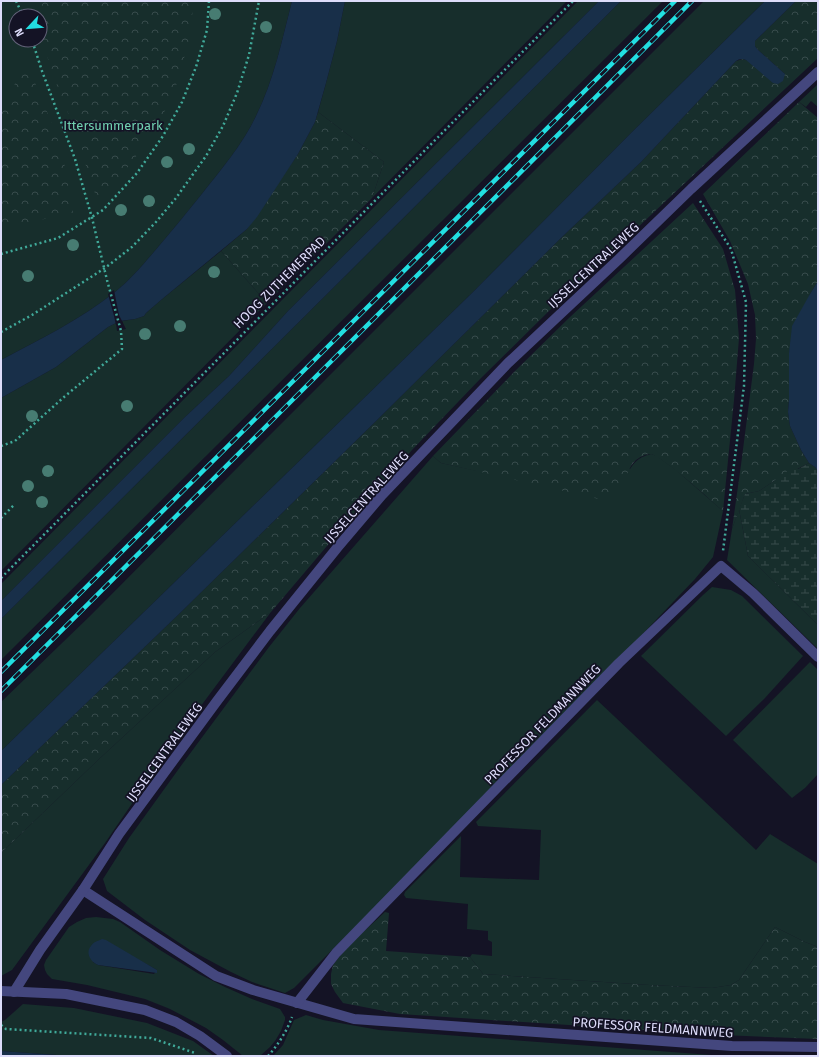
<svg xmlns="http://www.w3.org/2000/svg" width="819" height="1057" font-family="'Fira Sans',sans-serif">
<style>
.green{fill:#172e2c;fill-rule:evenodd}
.forest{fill:url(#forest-crowns)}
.wetland{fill:url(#wetland-marsh)}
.water{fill:#182f49}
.pier{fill:#141325}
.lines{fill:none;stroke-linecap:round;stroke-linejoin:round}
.path{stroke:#40aa9a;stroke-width:2.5;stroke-dasharray:2 3;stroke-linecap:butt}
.minor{stroke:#44477e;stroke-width:10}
.rail-casing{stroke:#22dee1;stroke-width:4.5}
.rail{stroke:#141325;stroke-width:3;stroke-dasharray:9;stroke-linecap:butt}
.tree{fill:#477c72}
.labels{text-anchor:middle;stroke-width:3.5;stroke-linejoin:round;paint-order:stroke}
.park-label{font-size:13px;fill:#71d1b1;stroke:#141325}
.street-label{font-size:13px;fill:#dddcfa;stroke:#141325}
</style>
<defs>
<pattern id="forest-crowns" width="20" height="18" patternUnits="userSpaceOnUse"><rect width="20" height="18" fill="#172e2c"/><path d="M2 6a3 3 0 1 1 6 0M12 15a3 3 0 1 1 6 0" fill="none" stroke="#384c4c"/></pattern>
<pattern id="wetland-marsh" width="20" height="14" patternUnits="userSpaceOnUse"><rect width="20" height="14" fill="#172e2c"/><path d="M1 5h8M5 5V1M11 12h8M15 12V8" fill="none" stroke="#384c4c"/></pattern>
</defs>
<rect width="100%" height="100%" fill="#141325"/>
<g class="green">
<path d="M1,1h291c-10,39 -18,79 -36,115 -13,28 -36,55 -55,79 -16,20 -32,39 -48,58 -12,14 -24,28 -38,39 -35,28 -75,47 -114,68zM16,16h24v24h-24z"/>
<polygon points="345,1 567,1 372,198 384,162 318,112 326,83 337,41"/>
<polygon points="578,1 599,1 288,311 229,376 185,417 1,601 1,584"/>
<polygon points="621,1 663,1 1,660 1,619"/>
<polygon points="704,1 765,1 632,132 473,292 1,751 1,702 90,616 253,452"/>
<polygon points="818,84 818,107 811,101 806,107 799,102"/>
<polygon points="221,251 267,303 1,571 1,398 56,367 108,327 116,323 117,331 126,329 122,321 135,319 144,316 146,313 161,300"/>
<path d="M651,454l6,2 19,14 47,41 -10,46 -18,22 -118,124 -120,122 -163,163 -9,5 -33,-11 -21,-10 -41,-22 -45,-30 -38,-29 -4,-12 26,-41 54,-75 86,-116 31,-39 133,-152 8,7 37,8 152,-2c7,-10 10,-12 21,-15z"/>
<polygon points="739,509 748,556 818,625 818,649 727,560 732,529"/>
<polygon points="712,587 731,590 742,596 803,656 765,698 726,736 641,656 703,595"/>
<polygon points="271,612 177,738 105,843 12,970 1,976 1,853 99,759 215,652"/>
<polygon points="810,662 818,670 818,774 805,788 792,798 733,740"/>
<polygon points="597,700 756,850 770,834 818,864 818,947 805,942 775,927 739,980 731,985 712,988 649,985 483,974 470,957 472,954 492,956 492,942 488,940 488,931 467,929 468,904 406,898 404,895 405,892 461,836 460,877 539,880 541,830 478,826 476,822"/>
<path d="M96,917l17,2 7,3 40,28 39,24 26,13 27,12 28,10 5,8v3l-4,11 -6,10 -5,6 -10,9h-17l-20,-16 -17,-12 -36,-19 -25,-10 -58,-14 -35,-6 -5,-5 -2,-4 -1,-5 2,-5 23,-33 8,-5 9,-4zM139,960l18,10 -3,4 -56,-9 -5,-3z"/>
<polygon points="23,1004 74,1008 147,1023 193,1041 214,1056 70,1056 1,1051 1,1022 5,1020"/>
<polygon points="306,1015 323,1020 379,1030 725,1056 273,1056 283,1045 294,1020"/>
</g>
<g class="forest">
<polygon points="43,1 193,1 192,20 190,36 179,77 171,100 158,123 133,161 98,201 89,178 80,142 59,91 45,50 40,25 39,16"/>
<polygon points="796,1 818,1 818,58 553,307 481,378 412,450 338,533 271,612 215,652 99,759 1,853 1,785 178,615 372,425 562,237 641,162 736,61 743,59 785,74 757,49 755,46 755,41"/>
<polygon points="25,58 56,134 63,156 73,213 1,228 1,114 8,101"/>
<polygon points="799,102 818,118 818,281 810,294 789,353 789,400 788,412 790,426 801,450 809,463 774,481 759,491 745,494 732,529 741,465 754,364 756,339 755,315 748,284 730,241 703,194"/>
<polygon points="318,112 384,162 372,198 267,303 221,251 247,229 298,154 315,122"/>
<path d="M693,203l30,46 12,41 4,48 -5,62 -11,111c-10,-9 -63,-57 -73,-57 -4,0 -10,3 -14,6 -7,6 -9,17 -15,24 -5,6 -12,11 -18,16l-162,-37 -8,-7 82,-85 54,-53z"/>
<polygon points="385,912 389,913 386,951 470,957 483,974 649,985 712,988 731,985 739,980 775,927 805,942 818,947 818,1039 722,1035 400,1014 343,1003 335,992 331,984 331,974 333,965 347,947"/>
</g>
<polygon class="wetland" points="809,463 815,467 818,471 818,625 748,556 739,509 745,494 759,491 774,481 790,469 798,469"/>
<g class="water">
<path d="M292,1h53l-8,40 -11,42 -11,39 -17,32 -41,63 -10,12 -86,71 -15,13 -2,3 -9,3 -15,2 -12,6 -52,40 -55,31v-38c39,-21 79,-40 114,-68 14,-11 26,-25 38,-39 16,-19 32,-38 48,-58 19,-24 42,-51 55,-79 18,-36 26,-76 36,-115z"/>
<polygon points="599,1 621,1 1,619 1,601 185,417 229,376 288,311"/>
<path d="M765,1h31l-41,40v5l2,3 28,25 -2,7 -5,3 -5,-1 -27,-23c-4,-2 -7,-1 -10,1l-95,101 -79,75 -190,188 -194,190 -177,170v-34l472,-459 159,-160z"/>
<polygon points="818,281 818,471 815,467 809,463 801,450 790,426 788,412 789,400 789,353 792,326 810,294"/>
<path d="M102,939l4,1 51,30v3l-59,-8c-7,-3 -13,-12 -7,-19 2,-4 7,-5 11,-7z"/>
<polygon points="1,1051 70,1056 1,1056"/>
</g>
<polygon class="pier" points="114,290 119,315 123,323 116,325 114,316 108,294"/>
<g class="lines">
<g class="path">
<polyline points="16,1 23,16"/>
<polyline points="700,201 731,249 746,302 744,386 723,551"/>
<polyline points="1,254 58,238 103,210 137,173 163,136 182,102 196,67 207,30 209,1"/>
<polyline points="1,332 32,315 105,268 132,247 156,222 176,198 206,156 223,126 237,93 249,55 259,1"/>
<polyline points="1,446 15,441 64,397 122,349 121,331 107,280 92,218 75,159 42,71 32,40"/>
<polyline points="1,518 14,505"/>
<polyline points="1,578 573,1"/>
<polyline points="1,1025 6,1029 151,1038 195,1053"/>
<path d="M268,1056c10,-11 19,-25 24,-39"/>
</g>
<g class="minor">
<polyline points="83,890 216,976 253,990 354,1019 732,1046 818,1047"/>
<polyline points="1,991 66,994 145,1010 176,1022 200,1036 227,1056"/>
<polyline points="14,992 40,950 83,890 119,834 217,701 270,631 337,548 382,495 508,363 621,257 691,189 818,72"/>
<polyline points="297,1003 336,953 619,663 721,566 753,593 818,657"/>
</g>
<defs>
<g id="rail">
<polyline points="1,672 675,1"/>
<polyline points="1,691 692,1"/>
</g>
</defs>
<use href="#rail" class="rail-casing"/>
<use href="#rail" class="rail"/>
</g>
<g class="tree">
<circle cx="215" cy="14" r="6"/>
<circle cx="266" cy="27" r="6"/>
<circle cx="189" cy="149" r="6"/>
<circle cx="167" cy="162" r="6"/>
<circle cx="149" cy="201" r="6"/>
<circle cx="121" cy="210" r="6"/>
<circle cx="73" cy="245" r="6"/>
<circle cx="214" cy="272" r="6"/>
<circle cx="28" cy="276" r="6"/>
<circle cx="180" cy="326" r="6"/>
<circle cx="145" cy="334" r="6"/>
<circle cx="127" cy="406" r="6"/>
<circle cx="32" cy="416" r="6"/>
<circle cx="48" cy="471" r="6"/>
<circle cx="28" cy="486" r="6"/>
<circle cx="42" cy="502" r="6"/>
</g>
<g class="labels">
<g class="park-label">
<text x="113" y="130">Ittersummerpark</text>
</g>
<g class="street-label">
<text transform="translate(593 265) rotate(-43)" y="5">IJSSELCENTRALEWEG</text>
<text transform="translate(279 282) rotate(-45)" y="5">HOOG ZUTHEMERPAD</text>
<text transform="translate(366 497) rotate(-48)" y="5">IJSSELCENTRALEWEG</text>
<text transform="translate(542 724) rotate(-46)" y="5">PROFESSOR FELDMANNWEG</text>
<text transform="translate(164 752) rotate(-54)" y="5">IJSSELCENTRALEWEG</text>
<text transform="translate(653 1027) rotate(4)" y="5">PROFESSOR FELDMANNWEG</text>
</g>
</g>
<rect width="819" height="1057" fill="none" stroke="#dddcfa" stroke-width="4"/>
<g transform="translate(28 28) rotate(244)"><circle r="19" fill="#141325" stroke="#64637a"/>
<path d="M0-3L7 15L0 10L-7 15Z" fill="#22dee1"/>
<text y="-6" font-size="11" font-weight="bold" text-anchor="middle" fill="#dddcfa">N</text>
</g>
</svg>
